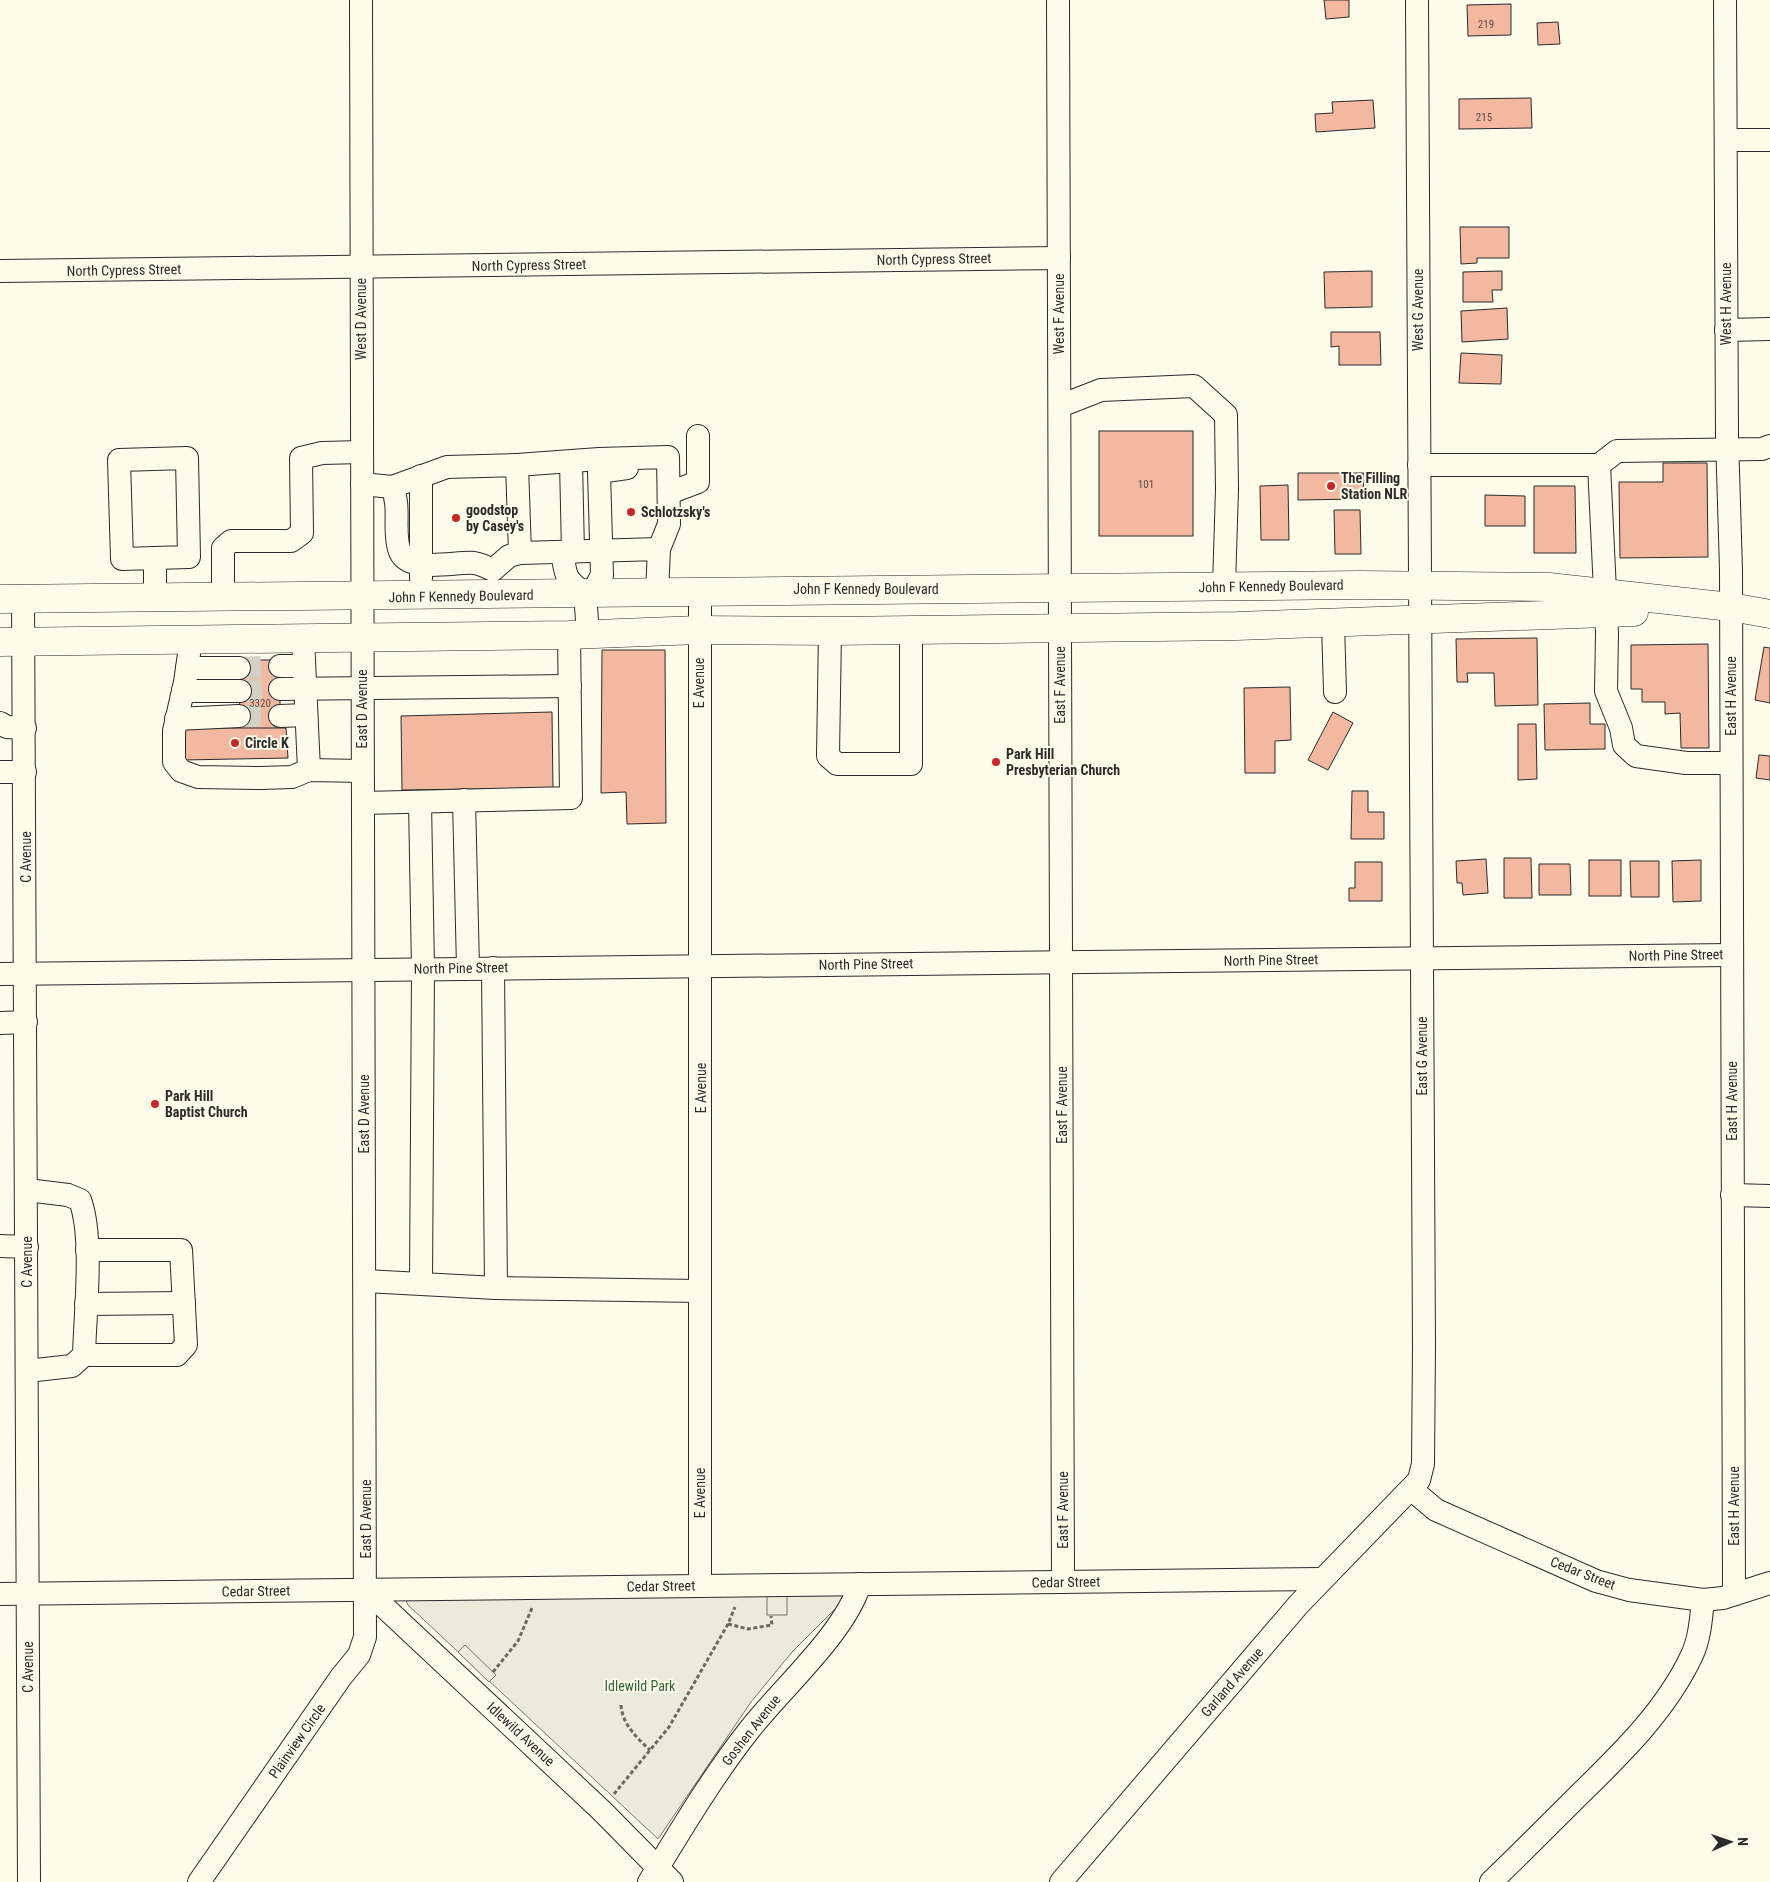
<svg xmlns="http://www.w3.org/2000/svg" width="1770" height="1882" font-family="'Roboto Condensed',sans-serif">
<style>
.green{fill:#ecebdb;stroke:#74746e}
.parking{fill:#eceadb;stroke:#74746e}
.building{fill:#f2b8a0;stroke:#2b2b2b}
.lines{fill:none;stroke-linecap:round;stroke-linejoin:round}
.minor-tunnel{stroke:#d3d1c4;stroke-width:22;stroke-dasharray:22 11;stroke-linecap:butt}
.minor-casing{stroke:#2b2b2b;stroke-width:24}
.major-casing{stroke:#2b2b2b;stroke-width:29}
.path{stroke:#6a6964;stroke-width:3;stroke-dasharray:4 2.5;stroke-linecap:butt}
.minor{stroke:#fdfbea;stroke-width:22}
.major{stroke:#fdfbea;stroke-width:28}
.poi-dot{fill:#c62828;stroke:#fdfbea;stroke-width:2}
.labels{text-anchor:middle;stroke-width:4;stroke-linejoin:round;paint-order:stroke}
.number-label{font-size:11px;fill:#5d4e48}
.street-label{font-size:14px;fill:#2b2b2b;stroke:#fdfbea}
.poi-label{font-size:14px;font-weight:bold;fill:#2b2b2b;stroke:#fdfbea;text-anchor:start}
.park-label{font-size:14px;fill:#34623c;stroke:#fdfbea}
</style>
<rect width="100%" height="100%" fill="#fdfbea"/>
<polygon class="green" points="860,1584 792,1652 751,1702 658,1839 408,1605 405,1598"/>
<g class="parking">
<rect x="767" y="1590" width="20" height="25"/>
<polygon points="465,1645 496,1675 489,1682 458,1652"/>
</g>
<g class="building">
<polygon points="1324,0 1349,0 1349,17 1326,19"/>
<polygon points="1511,4 1511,35 1468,36 1467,5"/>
<polygon points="1558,22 1560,44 1538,45 1537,23"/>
<polygon points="1531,98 1532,128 1459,129 1459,99"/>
<polygon points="1373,100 1375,128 1316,132 1315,114 1333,113 1332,102"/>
<polygon points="1460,227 1509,227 1509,258 1477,258 1477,263 1461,264"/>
<polygon points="1372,271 1372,307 1325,308 1324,272"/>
<polygon points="1502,271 1502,290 1492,290 1493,302 1463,302 1463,272"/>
<polygon points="1507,308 1508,339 1462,342 1461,311"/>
<polygon points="1331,332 1380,332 1381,365 1339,365 1339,346 1331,347"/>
<polygon points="1461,353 1502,355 1501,384 1459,383"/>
<rect x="1099" y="431" width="94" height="105"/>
<polygon points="1663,463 1707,463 1708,557 1620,558 1619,482 1663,482"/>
<polygon points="1298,473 1364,473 1363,499 1298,500"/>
<polygon points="1288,485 1289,540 1261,540 1260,486"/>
<polygon points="1534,486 1575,486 1576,553 1534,553"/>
<polygon points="1485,495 1525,496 1525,526 1485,526"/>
<polygon points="1334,510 1360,510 1361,554 1335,554"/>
<polygon points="1537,638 1538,705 1495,706 1494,673 1467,673 1468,682 1457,682 1456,639"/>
<polygon points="1708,644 1709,748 1681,748 1680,713 1665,714 1665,702 1642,702 1642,689 1631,689 1631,645"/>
<polygon points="1764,647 1770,648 1770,703 1755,700"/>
<polygon points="602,650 665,650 666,823 627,824 626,792 601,793"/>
<polygon points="239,660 280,660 280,732 240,732"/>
<polygon points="1290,687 1291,740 1275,741 1275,773 1245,773 1244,688"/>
<polygon points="1590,703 1590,724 1605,724 1605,749 1545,750 1544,704"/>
<polygon points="552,712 553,788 402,790 401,716"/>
<polygon points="1333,712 1353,723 1328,770 1308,760"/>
<polygon points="1518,724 1536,724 1537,779 1518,780"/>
<polygon points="185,728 286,728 288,758 183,760"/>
<polygon points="1759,755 1770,756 1770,780 1756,778"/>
<polygon points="1352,791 1368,791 1368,812 1384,812 1384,839 1351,839"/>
<polygon points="1504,858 1531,858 1532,898 1504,898"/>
<polygon points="1486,859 1488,893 1463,895 1462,883 1457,883 1456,861"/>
<rect x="1589" y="860" width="32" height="36"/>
<polygon points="1701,860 1701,901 1673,902 1672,861"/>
<polygon points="1630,861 1659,861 1659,897 1631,897"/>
<polygon points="1355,862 1382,862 1382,901 1349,901 1349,888 1355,888"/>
<polygon points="1539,864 1570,864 1571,895 1539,895"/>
</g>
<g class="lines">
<g class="minor-tunnel">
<polyline points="239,668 280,666"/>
<polyline points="240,691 280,689"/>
<polyline points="239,716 280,716"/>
</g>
<defs>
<g id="minor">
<polyline points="1058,0 1063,1582"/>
<polyline points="1725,0 1727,437 1731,570 1734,1594"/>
<polyline points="1726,140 1770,140"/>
<polyline points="0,271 1059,258"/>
<polyline points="1726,330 1770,329"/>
<polyline points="1060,406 1101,390 1194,386 1226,415 1227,489 1224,586"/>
<polyline points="571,462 573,552"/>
<polyline points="517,465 599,459 668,457 669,524 659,549"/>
<polyline points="1419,465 1599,465 1617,451 1762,449 1770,446"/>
<polyline points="1599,465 1607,633 1606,691 1621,728 1624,745 1636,756 1686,763 1731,763"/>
<polyline points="421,476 421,578"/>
<path d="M362,484l30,3c9,21 1,42 7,62 7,26 56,12 75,14 6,1 13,4 19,7l16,-14 11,-3 139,-4 -2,44"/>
<polyline points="392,487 447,467 517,465 520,553"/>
<polyline points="669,493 698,482 698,436"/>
<path d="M562,552c4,23 2,28 23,41"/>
<polyline points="155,558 122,559 119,460 187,458 189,557 155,558 155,598"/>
<polyline points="585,593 595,588 602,575 599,472 627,468"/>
<polyline points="585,593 588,634"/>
<polyline points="223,597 223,548 231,541 291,541 302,533 301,458 322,453 362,452"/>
<polyline points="23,599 29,1882"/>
<polyline points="1333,623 1335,692"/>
<polyline points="830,631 828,756 837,764 911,764 911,630"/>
<polyline points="303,638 309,770"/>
<polyline points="191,640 185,682 174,731 174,762 181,771 198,777 261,778 292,777 309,770 362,771"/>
<polyline points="280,666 304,666"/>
<polyline points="187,668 239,668"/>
<polyline points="280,689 570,686"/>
<polyline points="183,691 240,691"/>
<polyline points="280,716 306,715"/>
<polyline points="176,719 239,716"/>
<polyline points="0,723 7,727 25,728"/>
<polyline points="0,772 25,772"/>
<polyline points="464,800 468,968"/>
<polyline points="420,802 423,969 421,1283"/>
<polyline points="363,803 571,798 569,635"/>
<polyline points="493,968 496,1288"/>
<polyline points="0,974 1731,955"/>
<polyline points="0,1023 26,1022"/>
<path d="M27,1190l41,5 12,5c14,38 5,112 4,155l-12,11 -45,5"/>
<polyline points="1732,1195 1770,1196"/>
<polyline points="0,1246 27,1247"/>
<polyline points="365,1281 496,1288 700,1291"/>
<polyline points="86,1304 184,1303"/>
<polyline points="84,1355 177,1355 186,1345 181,1250 87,1250"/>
<polyline points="1411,1489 1436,1510 1596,1581 1629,1590 1703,1600 1723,1598 1770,1583"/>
<polyline points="700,1586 700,591"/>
<polyline points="366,1590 601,1810 672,1882"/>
<polyline points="0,1594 1322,1579"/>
<polyline points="199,1882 341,1677 359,1655 365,1637 361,0"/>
<path d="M649,1882c32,-52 63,-105 101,-153 33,-42 94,-95 110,-145"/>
<polyline points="1061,1882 1299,1604 1419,1480 1423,1464 1424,1347 1417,0"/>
<path d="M1491,1882c30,-29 60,-59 89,-88 42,-41 87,-85 112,-139 8,-17 9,-37 11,-55"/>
</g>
<g id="major">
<polyline points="0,599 1360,585 1549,587 1731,607 1770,614"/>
<polyline points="0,642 569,635 699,630 830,631 1237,626 1634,612"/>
</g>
</defs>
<use href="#minor" class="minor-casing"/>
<use href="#major" class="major-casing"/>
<g class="path">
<polyline points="728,1624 748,1629 772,1625 771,1616"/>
<polyline points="493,1672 518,1641 532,1608"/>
<path d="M621,1705c1,19 16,33 29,45"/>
<polyline points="614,1794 669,1727 728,1624 735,1607"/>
</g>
<use href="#minor" class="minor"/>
<use href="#major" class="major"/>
</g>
<g class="poi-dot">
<circle cx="1331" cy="486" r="5"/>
<circle cx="631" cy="512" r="5"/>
<circle cx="456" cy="518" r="5"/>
<circle cx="235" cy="743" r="5"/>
<circle cx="996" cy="762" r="5"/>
<circle cx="155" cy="1104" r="5"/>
</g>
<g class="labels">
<g class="number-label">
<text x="1486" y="28">219</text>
<text x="1484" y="121">215</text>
<text x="1146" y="488">101</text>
<text x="260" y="707">3320</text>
</g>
<g class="street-label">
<text transform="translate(934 259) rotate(-1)" y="5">North Cypress Street</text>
<text transform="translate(529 265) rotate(-1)" y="5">North Cypress Street</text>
<text transform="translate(124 270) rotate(-1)" y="5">North Cypress Street</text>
<text transform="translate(1726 304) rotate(-90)" y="5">West H Avenue</text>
<text transform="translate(1418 310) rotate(-90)" y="5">West G Avenue</text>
<text transform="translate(1059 314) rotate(-90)" y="5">West F Avenue</text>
<text transform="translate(361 319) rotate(-90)" y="5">West D Avenue</text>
<text transform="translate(1271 586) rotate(-1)" y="5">John F Kennedy Boulevard</text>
<text x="866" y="594">John F Kennedy Boulevard</text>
<text transform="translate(461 596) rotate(-1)" y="5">John F Kennedy Boulevard</text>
<text transform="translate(699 683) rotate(-90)" y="5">E Avenue</text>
<text transform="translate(1060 685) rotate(-90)" y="5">East F Avenue</text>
<text transform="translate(1731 696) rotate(-90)" y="5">East H Avenue</text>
<text transform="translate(362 709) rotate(-90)" y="5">East D Avenue</text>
<text transform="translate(26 857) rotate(-90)" y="5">C Avenue</text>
<text transform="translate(1676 955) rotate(-1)" y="5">North Pine Street</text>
<text transform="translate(1271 960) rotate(-1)" y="5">North Pine Street</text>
<text transform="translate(866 964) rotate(-1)" y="5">North Pine Street</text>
<text transform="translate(461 968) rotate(-1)" y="5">North Pine Street</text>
<text transform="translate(1422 1056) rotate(-90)" y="5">East G Avenue</text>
<text transform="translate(701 1088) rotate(-90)" y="5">E Avenue</text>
<text transform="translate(1732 1101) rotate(-90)" y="5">East H Avenue</text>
<text transform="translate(1062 1105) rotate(-90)" y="5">East F Avenue</text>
<text transform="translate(364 1114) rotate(-90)" y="5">East D Avenue</text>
<text transform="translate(27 1262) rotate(-90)" y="5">C Avenue</text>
<text transform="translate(700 1493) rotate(-90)" y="5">E Avenue</text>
<text transform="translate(1734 1506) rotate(-90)" y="5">East H Avenue</text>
<text transform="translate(1063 1510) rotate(-90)" y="5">East F Avenue</text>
<text transform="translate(366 1519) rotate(-90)" y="5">East D Avenue</text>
<text transform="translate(1583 1573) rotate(21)" y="5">Cedar Street</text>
<text transform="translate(1066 1582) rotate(-1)" y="5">Cedar Street</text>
<text transform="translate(661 1586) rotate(-1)" y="5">Cedar Street</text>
<text transform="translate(256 1591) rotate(-1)" y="5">Cedar Street</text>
<text transform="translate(28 1667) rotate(-90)" y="5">C Avenue</text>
<text transform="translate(1232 1682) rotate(-49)" y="5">Garland Avenue</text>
<text transform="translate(751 1730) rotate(-52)" y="5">Goshen Avenue</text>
<text transform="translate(521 1734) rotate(43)" y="5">Idlewild Avenue</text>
<text transform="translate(297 1741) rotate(-55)" y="5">Plainview Circle</text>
</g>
<g class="poi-label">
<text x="1341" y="483">The Filling<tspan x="1341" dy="16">Station NLR</tspan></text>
<text x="466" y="515">goodstop<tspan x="466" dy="16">by Casey's</tspan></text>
<text x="641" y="517">Schlotzsky's</text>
<text x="245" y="748">Circle K</text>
<text x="1006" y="759">Park Hill<tspan x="1006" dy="16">Presbyterian Church</tspan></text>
<text x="165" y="1101">Park Hill<tspan x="165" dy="16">Baptist Church</tspan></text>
</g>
<g class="park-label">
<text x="640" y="1691">Idlewild Park</text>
</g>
</g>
<g transform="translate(1730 1842) rotate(88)" stroke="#fdfbea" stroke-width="4" paint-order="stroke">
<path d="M0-4L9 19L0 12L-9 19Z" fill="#2b2b2b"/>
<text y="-8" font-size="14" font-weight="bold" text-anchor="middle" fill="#2b2b2b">N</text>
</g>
</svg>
